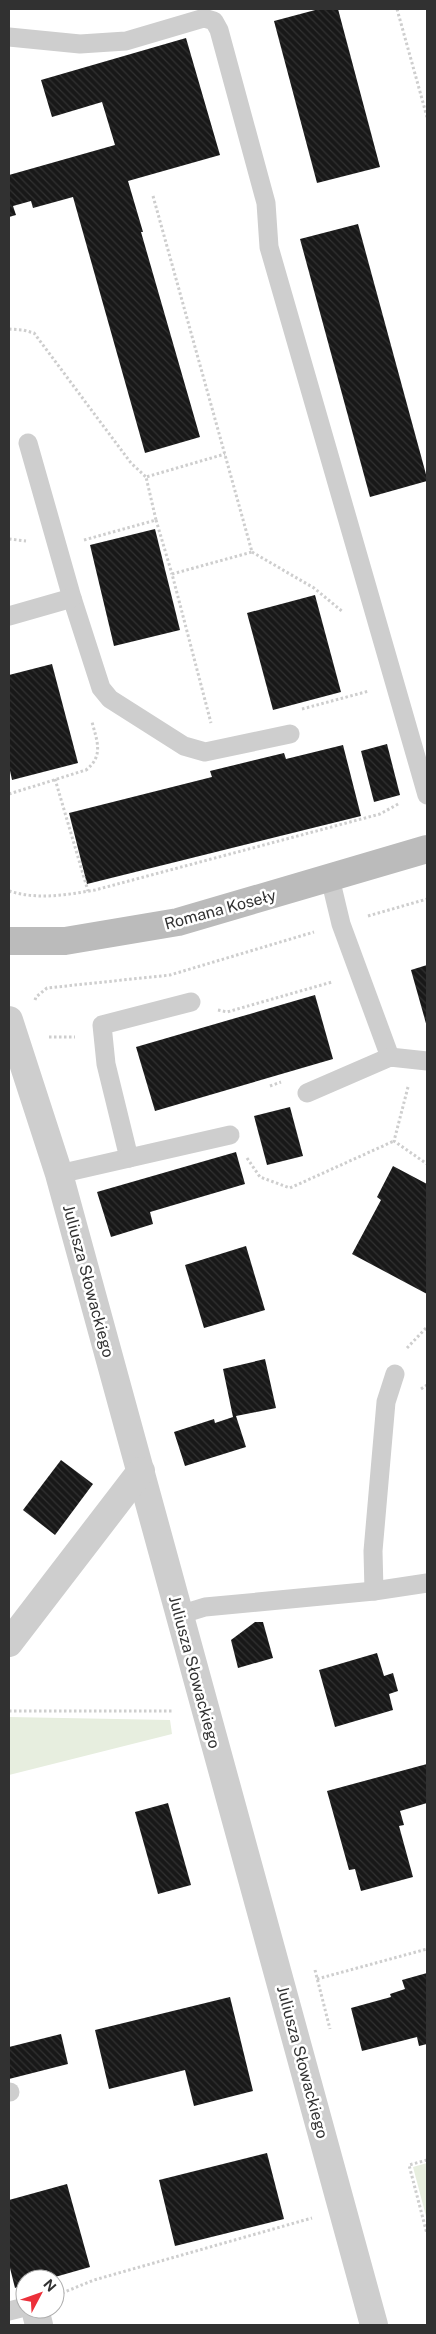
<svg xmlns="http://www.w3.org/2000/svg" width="436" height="2334" font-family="'Public Sans',sans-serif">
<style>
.green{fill:#e7eedf}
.building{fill:url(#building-back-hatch)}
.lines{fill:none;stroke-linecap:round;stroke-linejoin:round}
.path{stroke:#cecece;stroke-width:3;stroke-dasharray:2.5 2.5;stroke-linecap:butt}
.lane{stroke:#cecece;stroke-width:19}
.street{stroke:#cecece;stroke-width:28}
.secondary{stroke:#bbb;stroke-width:28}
.labels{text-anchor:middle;stroke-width:5;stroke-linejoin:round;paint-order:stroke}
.street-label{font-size:16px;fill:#313131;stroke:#fff}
</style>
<defs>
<pattern id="building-back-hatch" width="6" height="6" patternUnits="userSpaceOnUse" patternTransform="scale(1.25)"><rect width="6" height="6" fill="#181818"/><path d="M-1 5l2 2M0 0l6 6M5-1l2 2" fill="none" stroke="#313131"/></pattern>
</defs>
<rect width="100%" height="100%" fill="#fff"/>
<g class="green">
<polygon points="9,1717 170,1720 172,1734 9,1775"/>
<polygon points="427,2163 427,2220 413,2167"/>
</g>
<g class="building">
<polygon points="319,9 338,9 380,167 317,183 274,21"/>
<polygon points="186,38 220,155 128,181 143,232 141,232 200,437 145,453 73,197 33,208 31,201 13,206 16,215 9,217 9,175 115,145 102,102 52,117 41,80"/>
<polygon points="358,224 427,478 427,481 370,497 300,239"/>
<polygon points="155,529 180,630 114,646 90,545"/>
<polygon points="315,595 341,692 273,710 247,613"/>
<polygon points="52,664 78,763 12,780 9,766 9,675"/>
<polygon points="387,744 400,795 374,802 361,751"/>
<polygon points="343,745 361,816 87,884 69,813 212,777 210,771 284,753 286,759"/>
<polygon points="427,965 427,1027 411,970"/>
<polygon points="315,995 333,1059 155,1111 136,1047"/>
<polygon points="290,1107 303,1156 267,1165 254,1116"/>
<polygon points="236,1152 245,1184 150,1212 153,1224 111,1237 97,1192"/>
<polygon points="393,1166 427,1184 427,1294 352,1254 381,1200 377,1197"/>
<polygon points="246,1246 265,1310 204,1328 185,1265"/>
<polygon points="265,1359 276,1408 236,1416 246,1447 185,1466 174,1432 214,1419 215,1423 233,1417 223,1369"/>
<polygon points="61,1460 93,1484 55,1535 23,1510"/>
<polygon points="255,1622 263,1622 273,1658 238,1668 231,1640"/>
<polygon points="377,1653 384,1676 393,1673 398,1691 389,1694 393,1710 335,1727 319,1670"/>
<polygon points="427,1764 427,1803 400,1811 404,1825 399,1826 413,1877 361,1891 355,1869 349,1870 327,1791"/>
<polygon points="168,1803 191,1885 158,1894 135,1812"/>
<polygon points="427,1973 427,2044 419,2046 417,2037 362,2051 351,2008 391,1997 390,1994 405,1989 402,1980"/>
<polygon points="230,1997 253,2091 194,2106 185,2070 109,2089 95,2030"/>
<polygon points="61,2034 68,2064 9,2079 9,2047"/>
<polygon points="267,2153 284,2219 175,2246 159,2180"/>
<polygon points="67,2184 90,2267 48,2279 25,2279 25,2285 15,2288 9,2264 9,2200"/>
</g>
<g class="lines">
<g class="path">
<polyline points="397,9 427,117"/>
<polyline points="153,196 252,552 172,574 211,723"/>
<polyline points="9,329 23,330 34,333 131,463 146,477"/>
<polyline points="156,520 172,574"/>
<polyline points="9,539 26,541"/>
<polyline points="84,540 156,520 146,477 225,454"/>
<polyline points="252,552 314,588 343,612"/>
<polyline points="302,709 369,691"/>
<polyline points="55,779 88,891"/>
<path d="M9,794l77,-24c18,-14 11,-29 6,-48"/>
<path d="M9,891c29,9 57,4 86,-1l285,-76 20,-11"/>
<polyline points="368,916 427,899"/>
<polyline points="35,1000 36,997 47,988 170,975 314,932"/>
<polyline points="218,1010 227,1012 332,982"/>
<polyline points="49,1037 75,1037"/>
<polyline points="270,1086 281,1082"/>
<polyline points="408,1087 394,1141 427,1164"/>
<polyline points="247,1158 260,1177 290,1188 394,1141"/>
<polyline points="407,1348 427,1327"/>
<polyline points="421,1389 427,1385"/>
<polyline points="9,1711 173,1711"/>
<polyline points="315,1970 330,2029"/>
<polyline points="317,1979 427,1949"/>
<polyline points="427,2160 409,2165 427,2234"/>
<polyline points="62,2293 94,2280 312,2218"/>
</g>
<g class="lane">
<polyline points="9,37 80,44 126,41 204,18 214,21 219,30 266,203 269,247 427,795"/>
<polyline points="28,443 72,598 101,688 110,699 184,746 205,752 290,734"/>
<polyline points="9,616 72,598"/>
<polyline points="330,878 341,924 390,1057"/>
<polyline points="307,1093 390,1057 427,1061"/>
<polyline points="129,1158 106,1064 102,1025 191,1002"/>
<polyline points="59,1174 230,1135"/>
<polyline points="374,1591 373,1551 386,1402 395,1374"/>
<polyline points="179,1615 205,1607 374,1591 427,1583"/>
<polyline points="9,2092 10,2092"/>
<polyline points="9,2311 25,2307"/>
</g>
<g class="street">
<polyline points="9,1020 59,1174 374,2325"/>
<polyline points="9,1643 141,1471"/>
<polyline points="35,2309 39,2325"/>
</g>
<polyline class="secondary" points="9,941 65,941 178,922 427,849"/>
</g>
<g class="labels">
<g class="street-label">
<text transform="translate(220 909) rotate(-15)" y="6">Romana Koseły</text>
<text transform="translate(89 1281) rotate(75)" y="6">Juliusza Słowackiego</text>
<text transform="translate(195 1672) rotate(75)" y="6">Juliusza Słowackiego</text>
<text transform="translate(303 2062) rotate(75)" y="6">Juliusza Słowackiego</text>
</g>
</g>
<rect width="436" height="2334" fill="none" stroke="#313131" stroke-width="20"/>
<g transform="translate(40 2294) rotate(49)"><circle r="24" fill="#ffffff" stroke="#adadad"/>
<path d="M0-4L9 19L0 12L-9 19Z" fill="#ec303a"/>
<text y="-8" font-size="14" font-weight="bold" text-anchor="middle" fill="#313131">N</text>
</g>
</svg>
